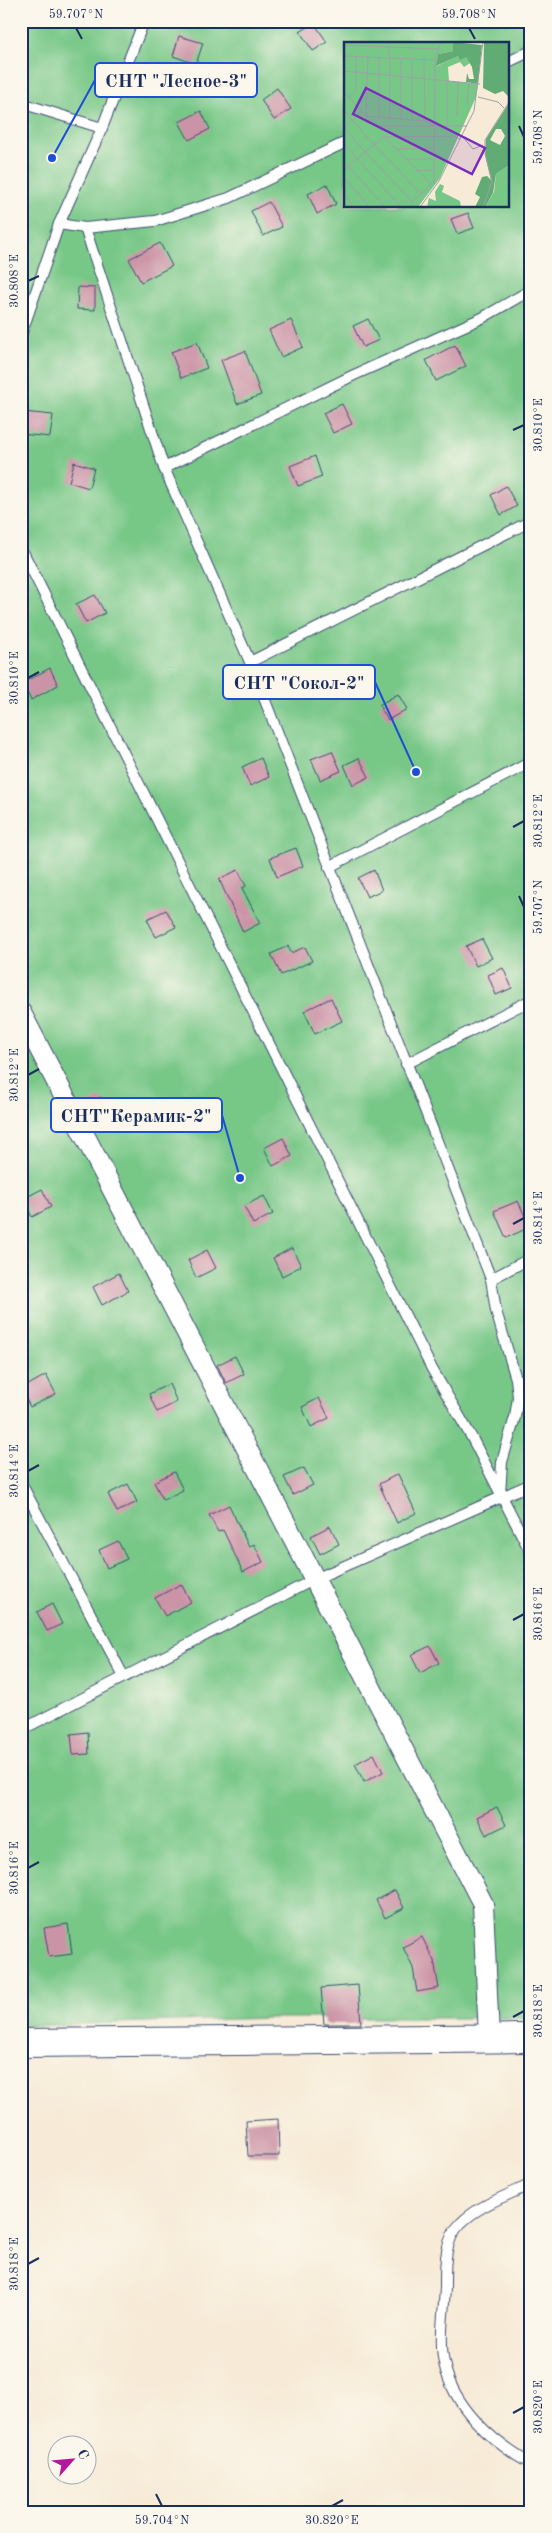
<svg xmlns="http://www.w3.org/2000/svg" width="552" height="2533" font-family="'Old Standard TT',serif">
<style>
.green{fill:#77c787;stroke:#497b72;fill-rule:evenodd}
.building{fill:#cb93a6}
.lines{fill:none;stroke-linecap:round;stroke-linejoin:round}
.lane-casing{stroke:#3c4b70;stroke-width:12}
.street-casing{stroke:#3c4b70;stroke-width:22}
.secondary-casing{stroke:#3c4b70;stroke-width:30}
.lane{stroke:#fff;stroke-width:10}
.street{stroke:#fff;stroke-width:20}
.secondary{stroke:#fff;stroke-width:28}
.ticks{fill:none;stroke:#1b2f5e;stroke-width:2}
.inset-road{fill:none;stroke:#9fa0a7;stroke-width:1}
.view{fill:#7b2cbf;fill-opacity:0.15;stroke:#7b2cbf;stroke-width:2.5}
.inset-edge{fill:none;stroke:#1b2f5e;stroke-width:2.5}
.leader{fill:none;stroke:#1d4ed8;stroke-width:2}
.callout-dot{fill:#1d4ed8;stroke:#fbf7ec;stroke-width:2}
.callout{fill:#fbf7ec;stroke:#1d4ed8;stroke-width:2}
.callout-label{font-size:19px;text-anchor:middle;font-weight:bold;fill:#1b2f5e}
.neatline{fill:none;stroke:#1b2f5e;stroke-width:2}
.ticks-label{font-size:12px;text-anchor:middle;fill:#1b2f5e}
</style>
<rect width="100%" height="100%" fill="#fbf7ec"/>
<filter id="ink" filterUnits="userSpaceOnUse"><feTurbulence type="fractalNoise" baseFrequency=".02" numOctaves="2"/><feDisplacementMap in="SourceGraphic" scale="10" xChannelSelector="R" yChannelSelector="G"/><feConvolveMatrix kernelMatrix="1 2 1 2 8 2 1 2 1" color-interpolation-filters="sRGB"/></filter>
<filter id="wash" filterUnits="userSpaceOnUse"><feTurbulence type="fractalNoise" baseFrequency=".0096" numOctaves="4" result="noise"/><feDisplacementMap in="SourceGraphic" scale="20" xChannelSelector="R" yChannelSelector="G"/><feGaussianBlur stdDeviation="1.12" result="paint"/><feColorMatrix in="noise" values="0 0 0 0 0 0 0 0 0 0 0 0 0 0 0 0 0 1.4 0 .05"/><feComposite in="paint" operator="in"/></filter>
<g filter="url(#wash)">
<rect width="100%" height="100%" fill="#f7ebd7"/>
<path class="green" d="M21,21h510v1997h-261l-249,8zM346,44h162v162h-162z"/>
<g id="blocks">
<g class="building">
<polygon points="314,23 327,42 313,51 300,32"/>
<polygon points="179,36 203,43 196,64 173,56"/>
<polygon points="277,88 291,109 274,120 261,100"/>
<polygon points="201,111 210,129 189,140 179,122"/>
<polygon points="327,184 336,204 317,214 308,194"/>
<polygon points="269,202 282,227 263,236 251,211"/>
<polygon points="468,213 474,228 457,234 451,219"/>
<polygon points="160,243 172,266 141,282 129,259"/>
<polygon points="78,287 95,288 95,310 77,309"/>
<polygon points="368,319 379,340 363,347 353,326"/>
<polygon points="291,320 303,347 281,357 269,330"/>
<polygon points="197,342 207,368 181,378 171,352"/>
<polygon points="455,345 466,366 436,381 426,360"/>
<polygon points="245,351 261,395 237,404 221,360"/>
<polygon points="342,404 352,424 333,433 323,413"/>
<polygon points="23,412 53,415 50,437 21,434"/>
<polygon points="315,456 322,477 298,486 290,466"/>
<polygon points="74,462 94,468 89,488 69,482"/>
<polygon points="506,486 517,506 501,515 491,495"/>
<polygon points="95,595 105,613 86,623 76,604"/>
<polygon points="50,668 58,685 31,700 22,683"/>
<polygon points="398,694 407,709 388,720 379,705"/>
<polygon points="332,751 341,771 320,780 311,759"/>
<polygon points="261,758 269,777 250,786 242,767"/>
<polygon points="359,758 369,777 353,785 344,765"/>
<polygon points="296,848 303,866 277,877 270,858"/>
<polygon points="238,870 246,886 242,888 260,923 243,932 219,879"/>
<polygon points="374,870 382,890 367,897 358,878"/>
<polygon points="166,910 176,927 156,937 147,919"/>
<polygon points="482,939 492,958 476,966 466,946"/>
<polygon points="288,946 291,953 305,947 312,961 281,975 271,954"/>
<polygon points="503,968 512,988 496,995 488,975"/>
<polygon points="331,998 342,1021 315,1034 304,1011"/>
<polygon points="101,1097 110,1115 92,1124 83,1107"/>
<polygon points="283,1138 292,1156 273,1166 264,1148"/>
<polygon points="42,1189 51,1207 32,1217 23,1199"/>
<polygon points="264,1196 273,1214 253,1224 244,1206"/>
<polygon points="518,1201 530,1227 506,1238 494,1211"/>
<polygon points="292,1248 301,1266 282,1276 273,1258"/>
<polygon points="207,1250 216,1268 196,1278 188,1260"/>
<polygon points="119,1273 128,1291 102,1305 93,1287"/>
<polygon points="235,1356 244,1374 226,1383 217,1365"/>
<polygon points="46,1375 56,1394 30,1407 21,1389"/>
<polygon points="169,1384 177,1402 157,1412 149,1394"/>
<polygon points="319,1398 329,1418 311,1427 302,1407"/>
<polygon points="304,1468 313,1485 293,1495 284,1477"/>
<polygon points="174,1472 183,1490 163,1500 154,1482"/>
<polygon points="398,1474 416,1513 397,1523 379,1484"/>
<polygon points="128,1484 137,1502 117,1512 108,1494"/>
<polygon points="229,1505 249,1547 254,1544 263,1562 243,1572 223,1530 218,1532 209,1515"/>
<polygon points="330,1526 339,1544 320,1554 311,1536"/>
<polygon points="118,1541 127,1559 107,1568 99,1550"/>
<polygon points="181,1584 191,1602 165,1616 155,1598"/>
<polygon points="52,1604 62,1624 47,1631 37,1612"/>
<polygon points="430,1646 439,1663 420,1673 411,1655"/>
<polygon points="88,1732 89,1754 73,1755 71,1734"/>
<polygon points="374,1754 383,1772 364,1782 355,1764"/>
<polygon points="497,1807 506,1825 486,1835 477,1817"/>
<polygon points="395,1890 404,1908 385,1918 376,1900"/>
<polygon points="68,1924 72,1954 49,1957 44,1928"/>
<polygon points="422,1937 434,1961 439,1988 417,1992 413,1968 403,1947"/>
<polygon points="358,1985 361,2024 324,2024 321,1988"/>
<polygon points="278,2119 279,2156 248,2156 246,2121"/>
</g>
</g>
</g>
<g filter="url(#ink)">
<use href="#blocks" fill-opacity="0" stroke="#3c4b70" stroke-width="1"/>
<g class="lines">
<defs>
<g id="lane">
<polyline points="508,62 531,51"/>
<polyline points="21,103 102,128"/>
<polyline points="59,224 85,228 164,468 250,662 491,1279 496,1311 516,1379 518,1397 515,1417 502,1462 500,1496"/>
<polyline points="85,228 155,221 229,198 346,142"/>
<polyline points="21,335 59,224 102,128 144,21"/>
<polyline points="164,468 354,375 482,318 531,290"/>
<polyline points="21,548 432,1369 472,1438 531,1553"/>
<polyline points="250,662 531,521"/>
<polyline points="329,867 531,762"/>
<polyline points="406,1064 531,1000"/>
<polyline points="491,1279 531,1258"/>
<polyline points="21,1483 124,1677"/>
<polyline points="21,1730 315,1579 531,1484"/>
<path d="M531,2184c-22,11 -52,21 -70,39 -17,16 -16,43 -16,64 -1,25 -6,52 -1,76 9,44 49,80 87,101"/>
</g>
<polyline id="street" points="21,1013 483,1904 489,2038"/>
<polyline id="secondary" points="21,2043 531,2038"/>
</defs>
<use href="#lane" class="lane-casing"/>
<use href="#street" class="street-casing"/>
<use href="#secondary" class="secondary-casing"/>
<use href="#lane" class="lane"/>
<use href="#street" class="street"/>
<use href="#secondary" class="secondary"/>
</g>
</g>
<path class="ticks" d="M76,28l6,11M469,28l6,11M519,126l5,11M28,281l11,-5M513,430l11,-5M28,678l11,-6M513,827l11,-6M519,896l5,11M28,1075l11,-6M513,1224l11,-6M28,1471l11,-6M513,1620l11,-6M28,1868l11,-6M513,2017l11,-6M28,2264l11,-6M513,2413l11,-6M156,2494l6,12M332,2506l11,-6"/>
<g transform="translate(344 42)">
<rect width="165" height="165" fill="#f7ebd7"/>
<path d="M0,0h109v9l-15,3 -1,12 22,-11 7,2 4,6 -6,4 -4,-5 -12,5 1,14 29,3 -2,13 -36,81 -22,29h-74zM165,123v42h-24l9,-15 2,-18zM96,142l4,2 -2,6 18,9 1,6h-34l2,-9 7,3 -1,-9z" fill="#77c787"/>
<path d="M109,0l29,3 -4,39 -12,-2 1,-9 2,6h5l-2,-12 -6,-10 -6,3 -2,-4 -22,10 2,-12 15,-3zM140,0h25l-1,54 -5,-5 -8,3 -12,-6zM165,61v62l-13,9 -3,19 -8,14h-10l5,-10 -5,-3 7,-17 5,-1 4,4 -6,-26 1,-15zM152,87h5l4,7 -5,9 -10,-5z" fill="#61ac74" fill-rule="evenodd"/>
<path class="inset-road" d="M0,3l95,4M0,14l91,4M45,16v-16M46,16v60M57,17v60M80,18l1,61M0,29l136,13M0,50l31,34h92M134,55l20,5 6,6M5,56l7,-8v-33M123,62l2,-21M0,68l29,34M22,73l2,-58M21,74l60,5 9,5M113,74l1,-34M35,75v-59M68,78v-60M103,84v-45M0,85l20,24M0,86l17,-16M118,94l11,13 10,-4M41,96l11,11 38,-1M0,102l57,63M30,102l47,50M52,107l35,35M20,109l49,51 18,-18M61,117h29M0,119l41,46M0,128l39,-33 71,-1 6,3M72,129l18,-1M0,135l26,30M90,143l1,-125 6,-18M0,152l10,13M76,165l19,-26 35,-70 9,-69M139,165l9,-25 -7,-28v-14l24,-38"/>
<path class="view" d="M22,46l119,60 -13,26 -119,-60z"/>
<rect width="165" height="165" class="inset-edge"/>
</g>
<path class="leader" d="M52 158L95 80M416 772L375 682M240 1178L222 1115"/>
<g class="callout-dot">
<circle cx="52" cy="158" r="5"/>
<circle cx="416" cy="772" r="5"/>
<circle cx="240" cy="1178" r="5"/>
</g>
<g class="callout">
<rect x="95" y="63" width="162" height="34" rx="5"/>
<rect x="223" y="665" width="152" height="34" rx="5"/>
<rect x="51" y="1098" width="171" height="34" rx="5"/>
</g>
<g class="callout-label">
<text x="176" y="87">СНТ "Лесное-3"</text>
<text x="299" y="689">СНТ "Сокол-2"</text>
<text x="136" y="1122">СНТ"Керамик-2"</text>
</g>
<rect width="552" height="2533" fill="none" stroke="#fbf7ec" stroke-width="55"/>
<g transform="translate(72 2460) rotate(63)"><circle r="24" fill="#fbf7ec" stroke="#a1a7b3"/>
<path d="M0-4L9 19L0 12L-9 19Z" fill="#b5179e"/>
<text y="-8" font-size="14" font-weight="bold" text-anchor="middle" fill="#1b2f5e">С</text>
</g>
<rect x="28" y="28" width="496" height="2478" class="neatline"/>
<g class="ticks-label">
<text x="76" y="18">59.707°N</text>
<text x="469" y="18">59.708°N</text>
<text transform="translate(538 137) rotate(-90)" y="4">59.708°N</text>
<text transform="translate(14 281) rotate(-90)" y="4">30.808°E</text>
<text transform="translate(538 425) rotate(-90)" y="4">30.810°E</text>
<text transform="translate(14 678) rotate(-90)" y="4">30.810°E</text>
<text transform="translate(538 821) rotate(-90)" y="4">30.812°E</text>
<text transform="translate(538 907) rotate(-90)" y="4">59.707°N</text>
<text transform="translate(14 1075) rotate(-90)" y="4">30.812°E</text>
<text transform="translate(538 1218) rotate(-90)" y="4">30.814°E</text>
<text transform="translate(14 1471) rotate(-90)" y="4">30.814°E</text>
<text transform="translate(538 1614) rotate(-90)" y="4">30.816°E</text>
<text transform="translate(14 1868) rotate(-90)" y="4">30.816°E</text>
<text transform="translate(538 2011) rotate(-90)" y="4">30.818°E</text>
<text transform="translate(14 2264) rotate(-90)" y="4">30.818°E</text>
<text transform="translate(538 2407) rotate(-90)" y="4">30.820°E</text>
<text x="162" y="2524">59.704°N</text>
<text x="332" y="2524">30.820°E</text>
</g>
</svg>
